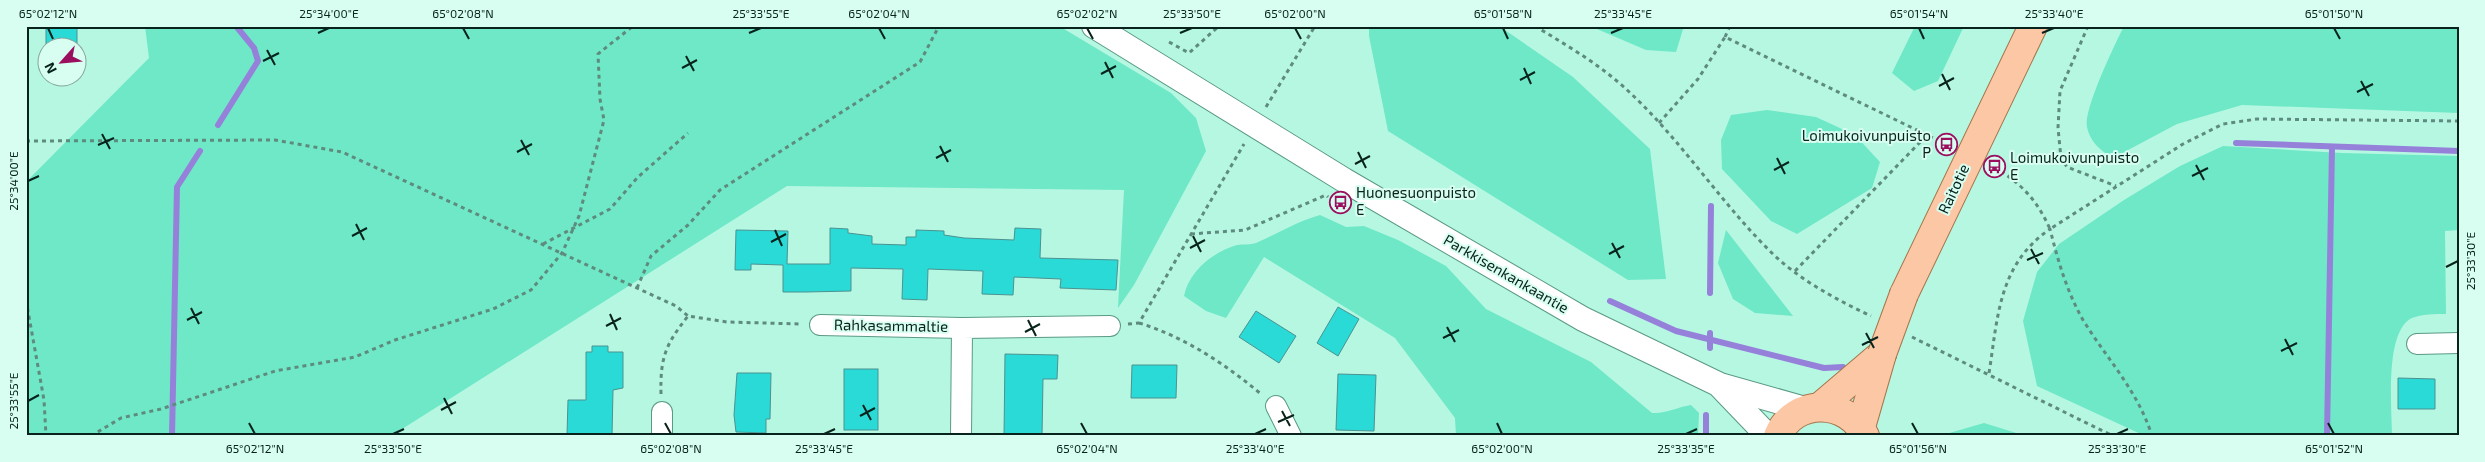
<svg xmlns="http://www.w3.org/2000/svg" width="2485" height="462" font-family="'Exo 2',sans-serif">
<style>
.green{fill:#6ee8c7}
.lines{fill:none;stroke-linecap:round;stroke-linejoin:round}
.stream{stroke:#9581da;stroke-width:6}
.building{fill:#29dad7;stroke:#4c9290}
.minor-casing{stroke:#5a9986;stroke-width:22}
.tertiary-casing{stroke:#5a9986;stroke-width:26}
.primary-casing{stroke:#a5764d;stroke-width:30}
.path{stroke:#5e8b7e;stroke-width:3;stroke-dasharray:4 4;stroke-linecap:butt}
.minor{stroke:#fff;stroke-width:20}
.tertiary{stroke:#fff;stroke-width:24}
.primary{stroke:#fcc7a4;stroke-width:28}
.primary-bridge-casing{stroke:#a5764d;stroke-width:30;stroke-linecap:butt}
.primary-bridge{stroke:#fcc7a4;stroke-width:28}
.ticks{fill:none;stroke:#08231c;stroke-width:2}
.labels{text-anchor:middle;stroke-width:4;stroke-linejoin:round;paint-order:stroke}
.poi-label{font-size:15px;fill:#08231c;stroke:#d8fef1;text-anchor:start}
.street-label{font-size:15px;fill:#08231c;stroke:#d8fef1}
.neatline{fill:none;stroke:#08231c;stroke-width:2}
.ticks-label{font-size:12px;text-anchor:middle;fill:#08231c}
</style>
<rect width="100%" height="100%" fill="#b6f7e2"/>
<g class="green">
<polygon points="145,26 1059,26 1171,93 1196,118 1206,151 1134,285 1118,308 1124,190 787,186 391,436 26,436 26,182 149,58"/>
<polygon points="1369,26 1499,26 1573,77 1650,149 1666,279 1628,280 1388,131 1369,36"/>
<polygon points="1590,26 1684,26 1676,52 1646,50"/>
<polygon points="1915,26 1964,26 1938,81 1914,91 1892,73"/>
<path d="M2124,26h335v87l-217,-8 -65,19 -64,34c-13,-8 -23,-16 -26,-31 -4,-17 28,-83 37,-101z"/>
<polygon points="1767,110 1816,117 1855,135 1880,162 1872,188 1797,234 1771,221 1722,169 1721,140 1731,115"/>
<path d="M2223,146l119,7 117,3v74l-14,1 1,83c-11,0 -24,0 -34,4 -28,13 -20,92 -20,118h-247l-108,-50 -14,-65 14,-49 22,-28 65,-44 56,-34z"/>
<path d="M1320,215l26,12 18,-1 34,14 48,26 40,43 105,53 61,51c14,1 25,-6 39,-8l8,8 -1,23h-242l-1,-18 -60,-80 -131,-81 -38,61 -20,-7 -22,-15c5,-25 29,-44 53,-51 6,-1 14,0 19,-2 23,-10 40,-21 64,-28z"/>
<polygon points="1726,230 1793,316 1755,313 1733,299 1718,263"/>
<polygon points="1984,423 2026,436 1939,436"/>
</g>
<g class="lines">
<g class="stream">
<polyline points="218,125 258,61 254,48 236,26"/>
<polyline points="2236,143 2459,151"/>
<polyline points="1710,293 1711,206"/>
<polyline points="1610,301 1676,331 1824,368 1843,367"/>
<polyline points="1710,333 1710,348"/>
<polyline points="172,436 177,187 200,151"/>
<polyline points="1706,436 1706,415"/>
<polyline points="2327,436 2332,147"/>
</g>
</g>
<g class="building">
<rect x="46" y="26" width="31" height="22"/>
<polygon points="830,228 848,229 848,233 872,236 872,244 906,245 906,237 916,237 916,230 944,231 944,235 964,238 1014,240 1015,228 1041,229 1040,258 1118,260 1116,290 1060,288 1061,279 1014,277 1013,295 982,294 983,271 928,269 927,300 902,299 903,269 851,268 851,291 806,292 783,292 783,265 751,264 751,270 735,270 736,230 788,231 787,264 830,264"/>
<polygon points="1338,307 1359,319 1338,356 1317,343"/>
<polygon points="1256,311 1296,336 1279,363 1239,337"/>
<polygon points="592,346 608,346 608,352 623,352 623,388 613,390 612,436 567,435 568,400 586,400 586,352 592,352"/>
<polygon points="1005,354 1058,355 1057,379 1043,379 1042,436 1004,436"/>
<polygon points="1132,365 1177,365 1176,398 1131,398"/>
<rect x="844" y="369" width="34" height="61"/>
<polygon points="737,373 771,373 770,419 766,419 766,433 736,432 734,415"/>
<polygon points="1338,374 1376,375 1374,431 1336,430"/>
<polygon points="2398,378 2435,379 2435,409 2398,409"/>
</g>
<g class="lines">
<defs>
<g id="minor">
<polyline points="820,325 962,328"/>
<polyline points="2417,344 2459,343"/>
<polyline points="1276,406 1291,436"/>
<polyline points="662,436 662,412"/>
<polyline points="961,436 962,328 1110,326"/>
</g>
<g id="tertiary">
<polyline points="1094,26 1344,180 1583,319 1720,385 1805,409"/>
<polyline points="1721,387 1768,436"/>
</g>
<g id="primary">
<polyline points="1904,294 2033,26"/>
<polyline points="1821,406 1882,354"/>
<polyline points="1861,427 1882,354"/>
<path d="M1778,436c16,-39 71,-37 87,0"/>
</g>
</defs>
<use href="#minor" class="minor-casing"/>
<use href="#tertiary" class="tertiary-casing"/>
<use href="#primary" class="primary-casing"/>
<g class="path">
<path d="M1535,26c31,19 64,38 91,63 55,50 95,115 149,167 27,25 62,44 96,60"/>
<polyline points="2088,26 2060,91 2058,128 2061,158 2067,167 2116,186"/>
<polyline points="1725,37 1730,26"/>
<polyline points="1169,42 1189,53 1219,26"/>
<polyline points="1266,107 1315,26"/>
<polyline points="1659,123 1698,79 1725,37 1927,135"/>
<polyline points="26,141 275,140 342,152 676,306 688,316"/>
<path d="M1994,167c27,16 43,33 56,62l133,-85 40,-20 34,-5 202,2"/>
<polyline points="1191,234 1245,230 1326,195 1328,197"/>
<polyline points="543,244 610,209 638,177 688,133"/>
<polyline points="1795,271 1927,135 1947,145"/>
<polyline points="637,288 651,256 688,225 720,190 920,62 939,26"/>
<polyline points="26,300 44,400 46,436"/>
<path d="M1139,323c44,13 88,42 123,72"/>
<polyline points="1128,324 1139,323 1244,144"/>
<polyline points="1912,337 2113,436"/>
<path d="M1989,373c9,-56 9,-108 61,-144 8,32 17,63 33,91 24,39 55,71 69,116"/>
<path d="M661,394c-1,-37 5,-50 27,-78l39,6 74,2"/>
<polyline points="91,436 121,418 161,409 275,371 355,357 395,340 493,309 531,290 562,253 579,216 604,120 600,99 598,54 633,26"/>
</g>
<use href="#minor" class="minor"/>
<use href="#tertiary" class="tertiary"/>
<use href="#primary" class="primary"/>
<defs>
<polyline id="primary-bridge" points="1882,354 1904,294"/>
</defs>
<use href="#primary-bridge" class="primary-bridge-casing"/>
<use href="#primary-bridge" class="primary-bridge"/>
</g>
<path class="ticks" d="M48,28l5,11M463,28l6,11M879,28l6,11M1087,28l6,11M1295,28l6,11M1503,28l5,11M1919,28l5,11M2334,28l6,11M318,33l11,-5M749,33l12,-5M1180,33l12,-5M1611,33l12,-5M2042,33l12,-5M267,50l8,15M686,56l8,15M263,61l16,-8M1105,62l8,16M682,68l15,-8M1524,68l7,16M1101,74l15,-8M1942,74l8,16M1520,80l15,-8M2361,81l8,15M1939,86l15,-8M2357,92l16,-8M102,134l8,15M521,140l8,15M98,145l16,-7M940,146l8,16M517,152l15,-8M1358,152l8,16M936,158l15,-8M1777,158l8,16M1355,164l15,-8M2196,165l8,15M1774,170l15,-8M2192,176l16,-8M28,181l11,-5M356,224l8,16M775,230l7,16M352,236l15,-8M1193,236l8,16M771,242l15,-8M1612,243l8,15M1190,248l15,-8M2031,249l8,15M1609,254l15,-8M2027,260l16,-7M2446,267l12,-6M191,308l8,16M610,314l7,16M187,320l15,-8M1028,320l8,16M606,326l15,-8M1447,327l8,15M1025,332l15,-8M1866,333l8,15M1443,338l16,-8M2285,339l8,16M1862,345l16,-8M2281,351l16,-8M444,398l8,16M28,401l11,-6M863,405l8,15M441,410l15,-8M1282,411l8,15M860,416l15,-8M1278,422l16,-7M249,423l6,11M665,423l6,11M1081,423l6,11M1497,423l5,11M1912,423l6,11M2328,423l6,11M393,434l11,-5M824,434l11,-5M1255,434l11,-5M1686,434l11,-5M2117,434l11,-5"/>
<defs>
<symbol id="bus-ring" viewBox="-11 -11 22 22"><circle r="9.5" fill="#d8fef1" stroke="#9b0f5f" stroke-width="1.5"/><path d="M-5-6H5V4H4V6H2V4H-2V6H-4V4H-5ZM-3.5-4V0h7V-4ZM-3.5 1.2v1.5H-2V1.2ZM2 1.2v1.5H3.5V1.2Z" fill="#9b0f5f"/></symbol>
</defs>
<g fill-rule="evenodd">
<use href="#bus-ring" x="1934" y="132" width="25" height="25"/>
<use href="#bus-ring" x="1982" y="154" width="25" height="25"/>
<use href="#bus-ring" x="1328" y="190" width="25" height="25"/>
</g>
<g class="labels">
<g class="poi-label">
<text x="1931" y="141" text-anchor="end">Loimukoivunpuisto<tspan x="1931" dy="17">P</tspan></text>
<text x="2010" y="163">Loimukoivunpuisto<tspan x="2010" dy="17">E</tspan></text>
<text x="1356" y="198">Huonesuonpuisto<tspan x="1356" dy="17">E</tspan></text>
</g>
<g class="street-label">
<text transform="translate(1954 189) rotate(-65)" y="5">Raitotie</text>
<text transform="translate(1506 274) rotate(30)" y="5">Parkkisenkankaantie</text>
<text transform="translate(891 326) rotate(1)" y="5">Rahkasammaltie</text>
</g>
</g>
<rect width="2485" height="462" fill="none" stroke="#d8fef1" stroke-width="55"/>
<g transform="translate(62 62) rotate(243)"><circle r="24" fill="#d8fef1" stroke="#85a69c"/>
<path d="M0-4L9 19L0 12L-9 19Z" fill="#9b0f5f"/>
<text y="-8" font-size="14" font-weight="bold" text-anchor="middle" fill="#08231c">N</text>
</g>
<rect x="28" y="28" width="2430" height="406" class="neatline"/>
<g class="ticks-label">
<text x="48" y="18">65°02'12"N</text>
<text x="329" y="18">25°34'00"E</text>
<text x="463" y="18">65°02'08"N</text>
<text x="761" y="18">25°33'55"E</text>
<text x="879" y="18">65°02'04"N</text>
<text x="1087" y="18">65°02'02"N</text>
<text x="1192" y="18">25°33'50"E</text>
<text x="1295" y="18">65°02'00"N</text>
<text x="1503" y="18">65°01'58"N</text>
<text x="1623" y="18">25°33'45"E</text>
<text x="1919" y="18">65°01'54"N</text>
<text x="2054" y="18">25°33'40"E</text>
<text x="2334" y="18">65°01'50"N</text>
<text transform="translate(14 181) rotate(-90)" y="4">25°34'00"E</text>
<text transform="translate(2471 261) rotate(-90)" y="4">25°33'30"E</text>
<text transform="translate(14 401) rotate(-90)" y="4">25°33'55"E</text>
<text x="255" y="453">65°02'12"N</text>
<text x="393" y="453">25°33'50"E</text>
<text x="671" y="453">65°02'08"N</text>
<text x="824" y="453">25°33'45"E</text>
<text x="1087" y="453">65°02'04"N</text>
<text x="1255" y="453">25°33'40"E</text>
<text x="1502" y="453">65°02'00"N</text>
<text x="1686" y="453">25°33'35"E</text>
<text x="1918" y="453">65°01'56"N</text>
<text x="2117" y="453">25°33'30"E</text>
<text x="2334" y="453">65°01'52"N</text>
</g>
</svg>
